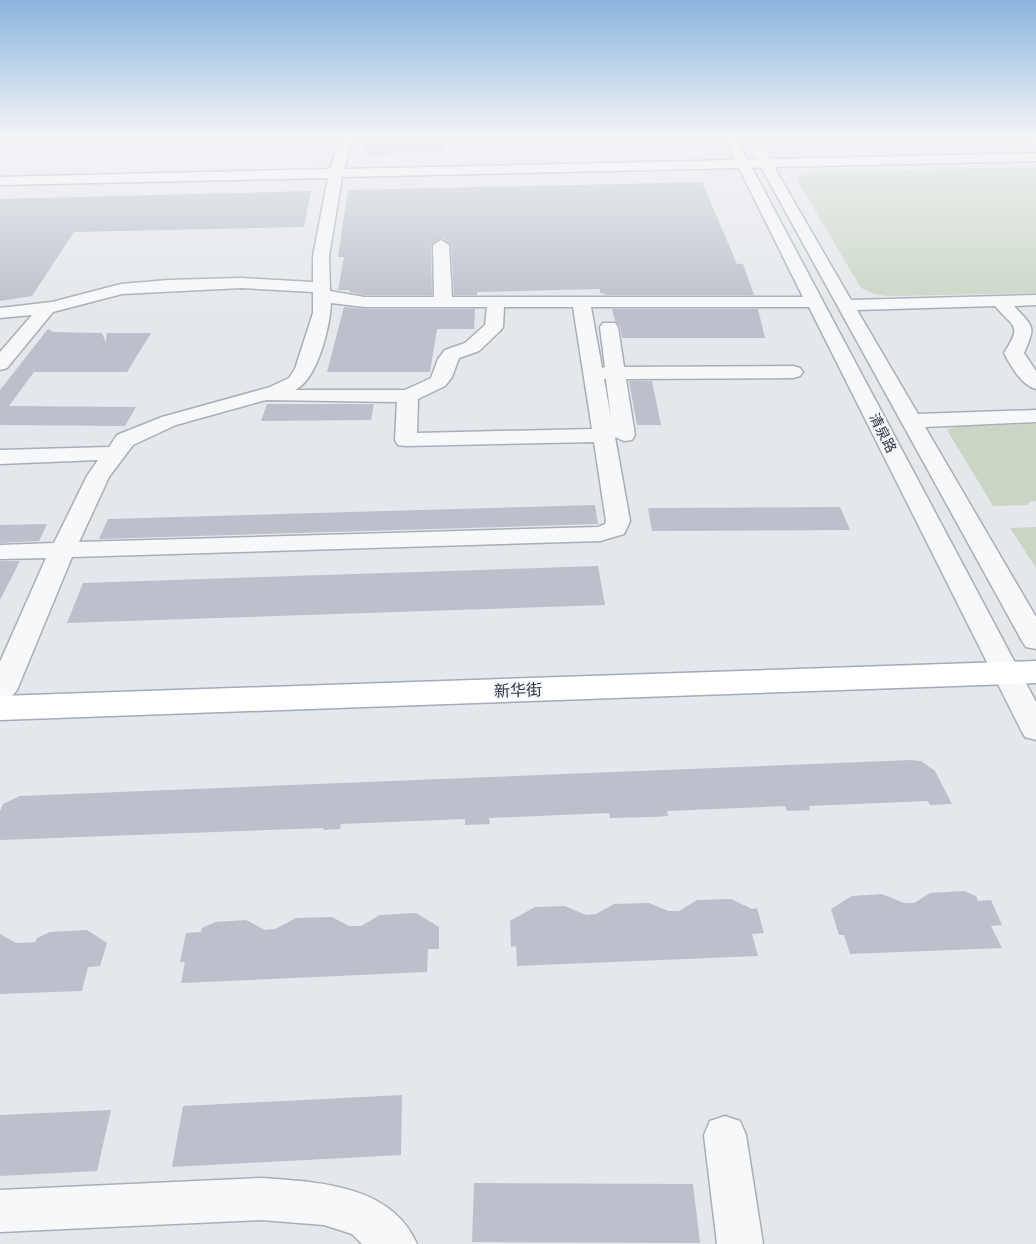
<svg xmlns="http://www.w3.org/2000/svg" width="1036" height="1244" font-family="'Golos Text','Noto Sans SC',sans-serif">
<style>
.green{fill:#c9d6c5}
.building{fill:#bbc0ca}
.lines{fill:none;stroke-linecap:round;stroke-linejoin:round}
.minor-casing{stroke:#a9aeb7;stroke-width:3}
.major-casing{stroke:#a3abb8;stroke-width:3}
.minor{fill:#f7f8fa;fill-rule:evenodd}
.major{fill:#fff;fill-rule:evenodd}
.labels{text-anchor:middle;stroke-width:4.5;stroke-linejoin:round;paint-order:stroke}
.far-street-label{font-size:14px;fill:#2b3445;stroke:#f4f6f9}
.street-label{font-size:16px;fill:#2b3445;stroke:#f4f6f9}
</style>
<rect width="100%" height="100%" fill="#e4e7ec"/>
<g class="green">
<path d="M1036,167v126l-144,3c-12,0 -20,-2 -31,-8l-64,-108 2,-4 17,-4z"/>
<polygon points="1036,424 1036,501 1030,502 1027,505 993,506 947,430 956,426"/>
<polygon points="1036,527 1036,568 1010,528"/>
</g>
<g class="building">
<polygon points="366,136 443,136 443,153 364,154"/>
<polygon points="702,182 737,264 743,264 754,295 608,295 600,293 600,289 477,292 477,295 454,295 451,245 442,238 431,245 432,295 364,295 349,292 350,290 338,290 344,257 338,257 348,190"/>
<polygon points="311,191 304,227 74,232 32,296 0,301 0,199"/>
<polygon points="344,307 364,309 475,309 474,329 437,329 430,372 327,372"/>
<polygon points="612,309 758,309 765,338 622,338 620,326 615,321"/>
<polygon points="48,329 53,332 102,333 106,343 107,333 151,333 127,372 34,372 9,406 136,407 125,426 0,425 0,390"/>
<polygon points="629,381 652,381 661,425 637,425"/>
<polygon points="267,404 374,404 371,420 261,421"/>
<polygon points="595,505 598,524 99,539 108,519"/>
<polygon points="840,507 850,530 652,531 648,508"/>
<polygon points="47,524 39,541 0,543 0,525"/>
<polygon points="0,561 20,561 0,600"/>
<polygon points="598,566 605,605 67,623 83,583"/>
<polygon points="911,760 921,761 935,771 952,804 930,805 928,801 809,806 810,810 787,811 785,806 667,811 668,816 652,817 610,818 609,813 489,818 490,824 465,825 465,819 341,824 340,829 323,830 324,828 0,840 0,811 3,804 20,796"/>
<polygon points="964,891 976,896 978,901 991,900 1002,925 991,926 1002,948 850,954 844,935 839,935 831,909 852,896 882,894 904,903 914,903 930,893"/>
<polygon points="731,899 752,909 757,908 764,933 752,934 758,956 517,966 516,946 511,947 510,921 535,907 565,906 586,915 596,914 614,904 649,903 668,911 679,911 697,900"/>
<polygon points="416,913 439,927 439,949 428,949 427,972 181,983 185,962 180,962 186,933 201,932 202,928 215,922 246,920 265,930 275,929 296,918 332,917 349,926 361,926 380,915"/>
<polygon points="87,930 107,943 100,966 88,967 82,991 0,994 0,934 16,943 35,942 37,938 50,932"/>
<polygon points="402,1095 401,1155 172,1167 183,1106"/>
<polygon points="111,1110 97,1171 0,1176 0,1115"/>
<polygon points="474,1183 693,1184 700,1243 472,1242"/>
</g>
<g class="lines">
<defs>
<g id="minor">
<polygon points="0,136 8,136 0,142"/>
<path d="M341,136h12l-9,33 391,-9 -12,-24h12l13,24 9,-1 -5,-7 7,-4 5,1 6,10 266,-6v8l-262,6 77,133 185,-5v10l-22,1c20,22 22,19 10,47l12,18v18c-15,-4 -25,-23 -32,-36 18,-28 11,-24 -9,-47l-138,4 61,104 118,-4v12l-111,5 111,190v32l-10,-2 -4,-6 -261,-474 -9,1 284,534v38l-11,-3 -4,-7 -212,-423h-218l11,61 3,-1 -5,-40 3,-4h12l3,4 6,40 169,-1 7,2 3,4 -3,4 -7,2 -167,1 9,56 -3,5 -8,1 -9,-4 15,84 -6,13 -24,7 -528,16 -55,133 -5,6 -12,3v-37l46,-104 -46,1v-14l54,-2 33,-67 11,-16 -98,4v-14l109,-3 8,-12 45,-18 108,-30 19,-9 6,-9 18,-56v-21l-72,-4 -119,6 -69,18 -46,56 -7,2v-18l32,-37 -32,3v-10l52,-6 69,-18 47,-4 73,-2 72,4v-26l15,-78 -328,7v-8l330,-8zM739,168l64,129h-351l-3,-52 -8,-5 -8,5 1,52h-70l-34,-6 -1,-35 13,-79zM331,303l33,4h123l-2,18 -20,18 -20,7 -7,9 -7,19 -26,12h-110c23,-11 35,-64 36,-87zM504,307h69l19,122 -175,4 1,-34 27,-13 7,-9 7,-19 20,-7 21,-20 3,-4zM604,379h2l5,40zM266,400l131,2 -2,38 3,5 8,1 188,-4 12,79 -1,3 -7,3 -519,15 30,-65 24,-32 43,-20z"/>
<polygon points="725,1116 740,1121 746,1135 763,1244 717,1244 704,1135 710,1121"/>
<path d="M261,1178c56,4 130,6 156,66h-55l-10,-10 -28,-9 -63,-5 -261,12v-42z"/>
</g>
<polygon id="major" points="1036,661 1036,683 0,720 0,696"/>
</defs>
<use href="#minor" class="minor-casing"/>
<use href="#major" class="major-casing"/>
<use href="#minor" class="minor"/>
<use href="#major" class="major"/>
</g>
<linearGradient id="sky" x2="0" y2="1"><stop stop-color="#8bb4dd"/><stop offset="0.44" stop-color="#f3f4f6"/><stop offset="1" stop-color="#f3f4f6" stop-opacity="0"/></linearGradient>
<rect width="1036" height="310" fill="url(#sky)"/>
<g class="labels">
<g class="far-street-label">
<text transform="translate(883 433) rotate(63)" y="5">清泉路</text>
</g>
<g class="street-label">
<text transform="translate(518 690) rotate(-2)" y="6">新华街</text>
</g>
</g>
</svg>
